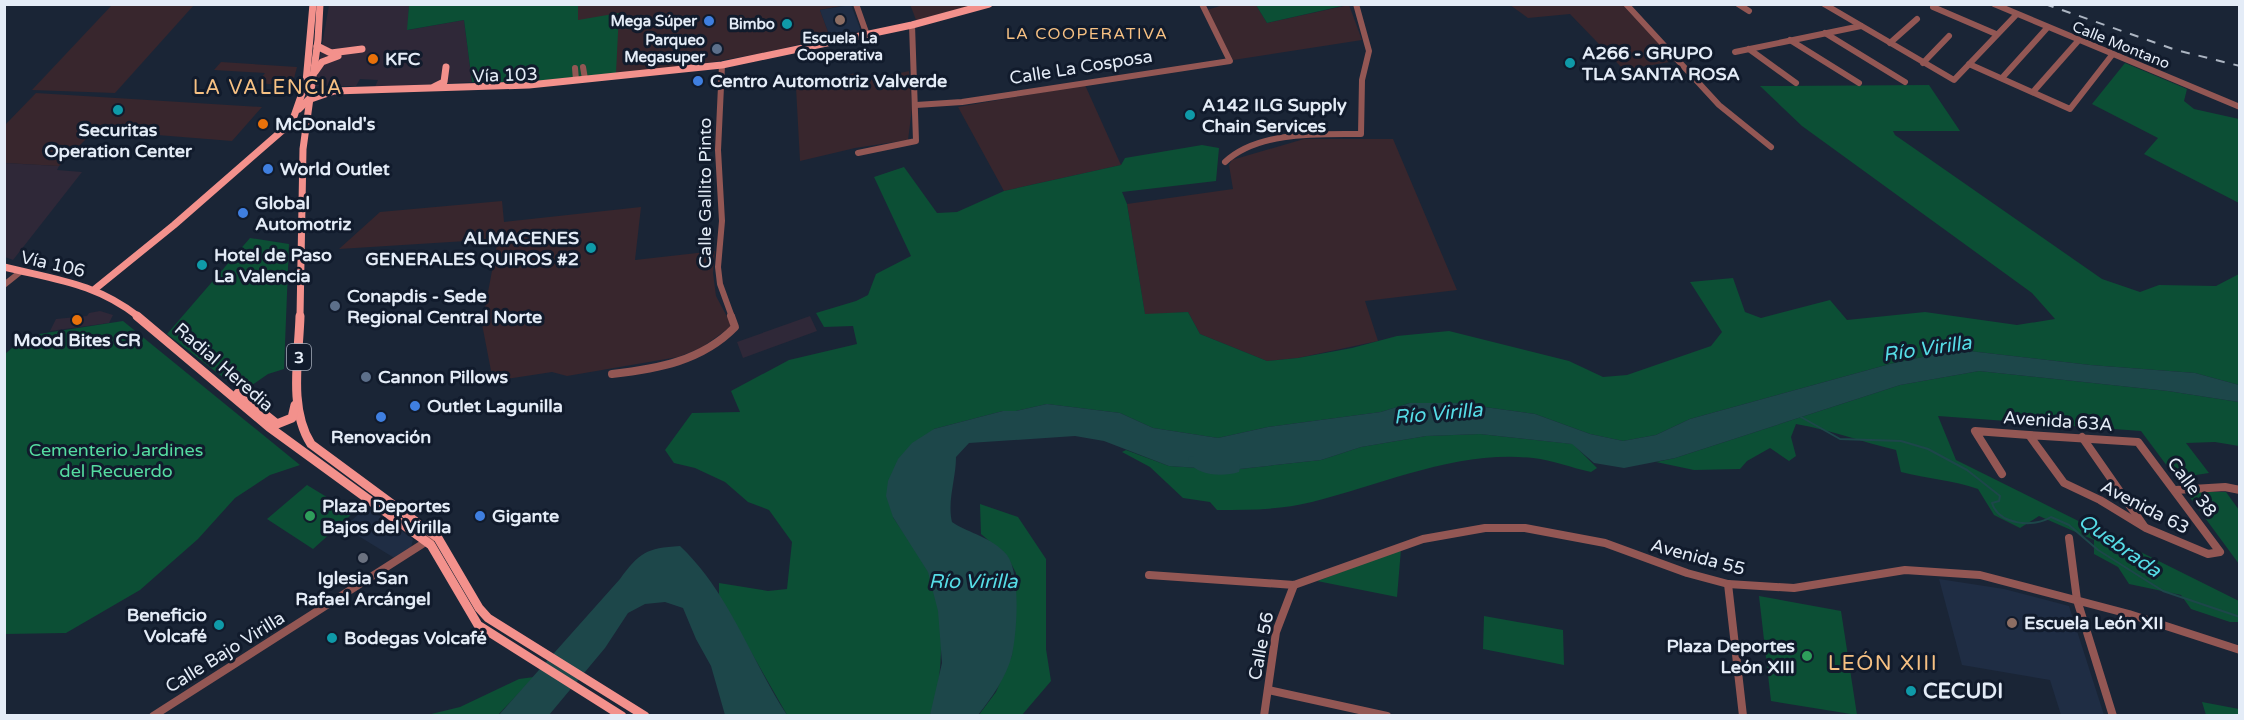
<svg xmlns="http://www.w3.org/2000/svg" width="2244" height="720" font-family="'Varela Round',sans-serif">
<style>
.commercial{fill:#2f2838}
.industrial{fill:#38262d}
.built{fill:#1f2d44}
.green{fill:#0c4f35}
.water{fill:#1d474a}
.lines{fill:none;stroke-linecap:round;stroke-linejoin:round}
.stream{stroke:#1d474a;stroke-width:2}
.river{fill:#1d474a;fill-rule:evenodd}
.minor-far1{stroke:#935754;stroke-width:6}
.minor{stroke:#935754;stroke-width:8}
.major-far1{stroke:#f3918c;stroke-width:7}
.major{stroke:#f3918c;stroke-width:9}
.rail{stroke:#acb5c2;stroke-width:2;stroke-dasharray:9 9;stroke-linecap:butt}
.education-dot{fill:#8d6e63;stroke:#111b2c;stroke-width:2}
.shop-dot{fill:#3f7fe0;stroke:#111b2c;stroke-width:2}
.culture-dot{fill:#0f9aa8;stroke:#111b2c;stroke-width:2}
.service-dot{fill:#5c6f8a;stroke:#111b2c;stroke-width:2}
.food-dot{fill:#e8710a;stroke:#111b2c;stroke-width:2}
.leisure-dot{fill:#2e9e5b;stroke:#111b2c;stroke-width:2}
.worship-dot{fill:#6b7280;stroke:#111b2c;stroke-width:2}
.labels{text-anchor:middle;stroke-width:6;stroke-linejoin:round;paint-order:stroke}
.far-poi-label{font-size:15px;font-weight:bold;fill:#e4ecf7;stroke:#111b2c;text-anchor:end}
.far-street-label{font-size:15px;fill:#e4ecf7;stroke:#111b2c}
.far-neighbourhood-label{font-size:16px;letter-spacing:1.5px;fill:#f7c183;stroke:#111b2c}
.shield{fill:#111b2c;stroke:#a5adba;stroke-width:1.5}
.shield-label{font-size:16px;font-weight:bold;fill:#e4ecf7}
.poi-label{font-size:18px;font-weight:bold;fill:#e4ecf7;stroke:#111b2c;text-anchor:start}
.street-label{font-size:18px;fill:#e4ecf7;stroke:#111b2c}
.park-label{font-size:18px;fill:#55dca1;stroke:#111b2c}
.neighbourhood-label{font-size:20px;letter-spacing:1.5px;fill:#f7c183;stroke:#111b2c}
.water-label{font-size:20px;font-style:italic;fill:#56dde7;stroke:#111b2c}
.quarter-label{font-size:21px;letter-spacing:1.5px;fill:#f7c183;stroke:#111b2c}
.near-poi-label{font-size:21px;font-weight:bold;fill:#e4ecf7;stroke:#111b2c;text-anchor:start}
</style>
<rect width="100%" height="100%" fill="#1a2536"/>
<g class="commercial">
<polygon points="329,5 409,5 408,30 464,20 472,82 375,87 378,80 360,79 356,86 315,86"/>
<polygon points="4,163 59,166 57,170 82,172 13,260 5,257"/>
<polygon points="100,311 113,315 109,323 50,331 56,319 87,316 89,313"/>
<polygon points="810,316 817,331 743,358 737,342"/>
</g>
<g class="industrial">
<polygon points="910,4 974,5 916,20"/>
<polygon points="112,5 194,5 115,93 32,90"/>
<polygon points="578,5 846,5 820,10 830,37 768,52 674,69 616,73 577,20"/>
<polygon points="1223,5 1256,5 1267,23 1349,5 1362,40 1233,60 1207,10"/>
<polygon points="1510,5 1623,5 1675,61 1624,70 1570,14 1528,18"/>
<polygon points="221,62 297,67 292,86 257,83 265,73 214,70"/>
<polygon points="909,71 912,109 908,140 855,148 800,161 796,87 856,73 859,82"/>
<polygon points="1085,85 1121,165 1004,191 958,107"/>
<polygon points="36,93 262,107 232,141 95,130 59,166 5,163 5,125"/>
<polygon points="1304,139 1393,139 1457,290 1365,301 1378,341 1298,358 1267,361 1200,334 1188,312 1145,315 1127,204 1233,189 1229,165 1232,160"/>
<polygon points="502,201 504,222 641,207 635,260 715,251 713,273 716,296 732,326 701,348 678,357 567,376 552,372 493,381 482,324 498,239 339,249 380,212"/>
</g>
<g class="built">
<polygon points="851,5 861,31 830,37 820,10"/>
<polygon points="367,507 413,539 411,548 396,559 344,527"/>
<polygon points="1939,579 2004,589 2069,606 2104,715 2061,715 2050,680 1962,665"/>
</g>
<g class="green">
<polygon points="1351,4 1267,23 1256,5 1256,4"/>
<polygon points="409,5 578,5 578,20 619,13 616,73 525,82 472,82 464,20 407,30"/>
<polygon points="2125,63 2187,89 2184,101 2194,109 2239,119 2239,203 2144,154 2158,138 2092,104"/>
<path d="M1929,85l31,46h-67l2,4 207,144 38,13 19,-7 57,1 23,-12v111l-44,-12 -105,-8 -121,-14 -28,2 -51,11 -200,55 -34,16 -33,6 -33,-7 -55,-20 -80,-11h-45l-29,9 -113,15 -50,11 -65,-10 -33,-15 -73,-9 -31,7h-13l-69,18 -41,88c11,17 25,35 35,54 17,35 17,108 2,144h-143l-68,-119v-13l49,8 19,-2 5,-47 -23,-32 -21,-8 -23,-20 -30,-14 -21,-5 -9,-13 27,-37 48,-1 -9,-21 58,-31 68,-16 -4,-18 -29,1 -8,-14 40,-12 12,-6 8,-21 35,-18 -37,-79 30,-10 33,46 20,-1 47,-21 117,-26 4,-7 77,-13 17,3 -3,33 -94,11 5,12 18,110 43,-2 12,22 67,27 31,-3 54,-10 45,-12 52,-5 120,30 34,16 24,-2 84,-29 11,-14 -32,-50 43,-4 12,34 16,6 69,-18 17,20 78,-8 92,13 38,-6 -23,-26 -230,-167 -42,-40z"/>
<polygon points="250,238 289,244 284,369 268,374 242,392 167,334"/>
<polygon points="123,321 300,465 270,475 235,498 198,539 140,590 66,633 5,634 5,354 26,336"/>
<path d="M1979,371l189,20 71,11v44l-24,-4 -29,1 23,30 -33,5 -35,-47 -203,-15 18,44 283,141v21h-9l-39,-13 -10,-14 -52,-11 -11,-17 -24,-13v-14l-55,-24 -19,12 -26,-13 -16,-26c-25,-9 -51,-10 -77,-17l-5,-22c-34,-8 -65,-20 -100,-26l-5,13 5,19 -7,5 -19,-13 -23,13 -7,8 -46,1 -38,-8 19,-4 225,-73z"/>
<path d="M1480,434l93,10 24,24 -6,4c-19,-4 -39,-12 -58,-14 -77,-8 -148,26 -221,44 -32,8 -63,8 -95,8l-7,-8 -27,-4 -33,-31 -28,-15 4,-2 43,16 61,4 91,-10 40,-13 65,-11z"/>
<polygon points="307,485 353,513 313,549 267,519"/>
<polygon points="2186,492 2226,492 2239,510 2239,564"/>
<polygon points="980,504 1018,517 1046,559 1046,649 1051,681 1022,715 978,716 996,692 1012,655 1016,573 1007,556 981,534"/>
<polygon points="1401,549 1397,597 1317,581 1323,579"/>
<polygon points="1759,596 1841,611 1857,715 1771,701"/>
<polygon points="1484,616 1563,630 1564,665 1483,649"/>
<polygon points="534,677 498,715 423,716 460,707 519,679"/>
<polygon points="2202,702 2239,709 2239,715 2206,715"/>
</g>
<g class="water">
<path d="M1969,351l121,14 105,8 44,12v17l-71,-11 -189,-20 -79,14 -225,73 -51,10 -30,-5 -22,-19 -92,-10 -54,2 -65,11 -40,13 -91,10 -61,-4 -65,-25 -29,-5 -106,7 -13,14c0,22 -9,44 -4,65 18,12 40,15 55,33 14,19 10,77 5,100 -6,23 -20,42 -34,60h-48l12,-52 -4,-52 -10,-39 -35,-55 -7,-21 2,-15 10,-22 14,-16 22,-14 69,-18h13l31,-7 73,9 33,15 65,10 50,-11 113,-15 29,-9h45l80,11 55,20 33,7 33,-6 34,-16 200,-55 51,-11z"/>
<path d="M680,546c49,46 71,114 107,169h-62l-14,-49 -15,-27 -13,-31 -18,-6 -20,2 -17,9 -23,35 -56,67 -51,1 122,-137c19,-26 26,-31 60,-33z"/>
</g>
<g class="lines">
<path class="stream" d="M1801,417l39,22 61,2 27,8 39,21 33,26 -1,5 -7,2c7,22 42,25 59,14l18,8 29,25 65,41 77,26"/>
<path class="river" d="M1194,456l16,8h29l1,4 -1,4c-16,5 -42,4 -51,-11l1,-4z"/>
<g class="minor-far1">
<polyline points="856,4 867,35"/>
<polyline points="1626,4 1719,105 1771,147"/>
<polyline points="1738,4 1749,11"/>
<polyline points="1824,4 1954,80 2016,15"/>
<polyline points="1994,4 2240,107"/>
<polyline points="1933,7 1996,34"/>
<polyline points="1825,33 1905,82"/>
<polyline points="1790,40 1859,83"/>
<polyline points="1890,43 1917,19"/>
<polyline points="1749,49 1796,83"/>
<polyline points="1735,52 1861,26"/>
<polyline points="1923,63 1949,36"/>
<polyline points="1969,64 2070,109 2112,55"/>
<polyline points="722,65 718,150 722,221 718,267 720,284 732,317"/>
<polyline points="583,67 585,79"/>
<polyline points="575,68 576,80"/>
<polyline points="2002,78 2047,28"/>
<polyline points="2033,92 2078,41"/>
<polyline points="916,105 962,102 1230,61 1202,4"/>
<polyline points="858,153 916,141 912,25"/>
<path d="M1225,162c33,-31 94,-28 136,-28l1,-54 7,-29 -13,-47"/>
<polyline points="4,285 19,273"/>
</g>
<g class="minor">
<path d="M612,374c45,-5 90,-13 123,-47l-4,-11"/>
<polygon points="2029,435 2138,442 2220,552 2208,554 2146,528 2100,500 2064,483"/>
<polyline points="2082,437 2144,526"/>
<polyline points="2002,474 1975,431 2029,435"/>
<polyline points="2176,490 2225,487 2240,490"/>
<polyline points="2069,538 2077,600 2113,716"/>
<polyline points="1149,575 1294,585 1423,539 1485,528 1525,528 1605,543 1687,573 1728,584 1794,588 1905,570 1980,575 2129,614 2240,650"/>
<polyline points="1728,584 1743,716"/>
<polyline points="1268,690 1387,716"/>
<polyline points="153,716 435,536"/>
<polyline points="1264,716 1276,632 1294,585"/>
</g>
<g class="major-far1">
<polyline points="317,46 331,53 362,49"/>
<polyline points="315,72 322,62 338,56"/>
<polyline points="434,87 444,82 446,67"/>
<polyline points="299,109 308,100 334,91 529,85 722,65 912,25 989,4"/>
<path d="M4,267c53,13 91,16 135,50"/>
<polyline points="95,289 174,225 292,122 306,82 313,4"/>
<polyline points="300,317 303,149 318,40 320,4"/>
</g>
<g class="major">
<polyline points="137,316 269,427 431,545 478,625 622,716"/>
<path d="M300,316c-1,40 -12,92 11,128l127,94 41,70 9,10 157,98"/>
<polyline points="238,393 277,424 292,418 295,405"/>
</g>
<polyline class="rail" points="2045,4 2176,50 2240,66"/>
</g>
<g class="education-dot">
<circle cx="840" cy="20" r="6"/>
<circle cx="2012" cy="623" r="6"/>
</g>
<g class="shop-dot">
<circle cx="709" cy="21" r="6"/>
<circle cx="698" cy="81" r="6"/>
<circle cx="268" cy="169" r="6"/>
<circle cx="243" cy="213" r="6"/>
<circle cx="415" cy="406" r="6"/>
<circle cx="381" cy="417" r="6"/>
<circle cx="480" cy="516" r="6"/>
</g>
<g class="culture-dot">
<circle cx="787" cy="24" r="6"/>
<circle cx="1570" cy="63" r="6"/>
<circle cx="118" cy="110" r="6"/>
<circle cx="1190" cy="115" r="6"/>
<circle cx="591" cy="248" r="6"/>
<circle cx="202" cy="265" r="6"/>
<circle cx="219" cy="625" r="6"/>
<circle cx="332" cy="638" r="6"/>
<circle cx="1911" cy="691" r="6"/>
</g>
<g class="service-dot">
<circle cx="717" cy="49" r="6"/>
<circle cx="335" cy="306" r="6"/>
<circle cx="366" cy="377" r="6"/>
</g>
<g class="food-dot">
<circle cx="373" cy="59" r="6"/>
<circle cx="263" cy="124" r="6"/>
<circle cx="77" cy="320" r="6"/>
</g>
<g class="leisure-dot">
<circle cx="310" cy="516" r="6"/>
<circle cx="1807" cy="656" r="6"/>
</g>
<circle class="worship-dot" cx="363" cy="558" r="6"/>
<g class="labels">
<g class="far-poi-label">
<text x="697" y="26">Mega Súper</text>
<text x="775" y="29">Bimbo</text>
<text x="840" y="43" text-anchor="middle">Escuela La<tspan x="840" dy="17">Cooperativa</tspan></text>
<text x="705" y="45">Parqueo<tspan x="705" dy="17">Megasuper</tspan></text>
</g>
<g class="far-street-label">
<text transform="translate(2121 45) rotate(22)" y="5">Calle Montano</text>
</g>
<g class="far-neighbourhood-label">
<text x="1087" y="39">LA COOPERATIVA</text>
</g>
<rect class="shield" x="287" y="344" width="24" height="26" rx="4.5"/>
<g class="shield-label">
<text x="299" y="363">3</text>
</g>
<g class="poi-label">
<text x="1582" y="59">A266 - GRUPO<tspan x="1582" dy="21">TLA SANTA ROSA</tspan></text>
<text x="385" y="65">KFC</text>
<text x="710" y="87">Centro Automotriz Valverde</text>
<text x="1202" y="111">A142 ILG Supply<tspan x="1202" dy="21">Chain Services</tspan></text>
<text x="275" y="130">McDonald's</text>
<text x="118" y="136" text-anchor="middle">Securitas<tspan x="118" dy="21">Operation Center</tspan></text>
<text x="280" y="175">World Outlet</text>
<text x="255" y="209">Global<tspan x="255" dy="21">Automotriz</tspan></text>
<text x="579" y="244" text-anchor="end">ALMACENES<tspan x="579" dy="21">GENERALES QUIROS #2</tspan></text>
<text x="214" y="261">Hotel de Paso<tspan x="214" dy="21">La Valencia</tspan></text>
<text x="347" y="302">Conapdis - Sede<tspan x="347" dy="21">Regional Central Norte</tspan></text>
<text x="77" y="346" text-anchor="middle">Mood Bites CR</text>
<text x="378" y="383">Cannon Pillows</text>
<text x="427" y="412">Outlet Lagunilla</text>
<text x="381" y="443" text-anchor="middle">Renovación</text>
<text x="322" y="512">Plaza Deportes<tspan x="322" dy="21">Bajos del Virilla</tspan></text>
<text x="492" y="522">Gigante</text>
<text x="363" y="584" text-anchor="middle">Iglesia San<tspan x="363" dy="21">Rafael Arcángel</tspan></text>
<text x="207" y="621" text-anchor="end">Beneficio<tspan x="207" dy="21">Volcafé</tspan></text>
<text x="2024" y="629">Escuela León XII</text>
<text x="344" y="644">Bodegas Volcafé</text>
<text x="1795" y="652" text-anchor="end">Plaza Deportes<tspan x="1795" dy="21">León XIII</tspan></text>
</g>
<g class="street-label">
<text transform="translate(1081 67) rotate(-9)" y="6">Calle La Cosposa</text>
<text transform="translate(505 75) rotate(-2)" y="6">Vía 103</text>
<text transform="translate(705 193) rotate(-90)" y="6">Calle Gallito Pinto</text>
<text transform="translate(53 264) rotate(13)" y="6">Vía 106</text>
<text transform="translate(224 367) rotate(41)" y="6">Radial Heredia</text>
<text transform="translate(2058 421) rotate(4)" y="6">Avenida 63A</text>
<text transform="translate(2192 487) rotate(53)" y="6">Calle 38</text>
<text transform="translate(2145 507) rotate(27)" y="6">Avenida 63</text>
<text transform="translate(1698 557) rotate(15)" y="6">Avenida 55</text>
<text transform="translate(1261 646) rotate(-79)" y="6">Calle 56</text>
<text transform="translate(225 652) rotate(-32)" y="6">Calle Bajo Virilla</text>
</g>
<g class="park-label">
<text x="116" y="456">Cementerio Jardines<tspan x="116" dy="21">del Recuerdo</tspan></text>
</g>
<g class="neighbourhood-label">
<text x="268" y="94">LA VALENCIA</text>
</g>
<g class="water-label">
<text transform="translate(1927 348) rotate(-8)" y="7">Río Virilla</text>
<text transform="translate(1438 413) rotate(-5)" y="7">Río Virilla</text>
<text transform="translate(2120 545) rotate(35)" y="7">Quebrada</text>
<text x="973" y="588">Río Virilla</text>
</g>
<g class="quarter-label">
<text x="1883" y="670">LEÓN XIII</text>
</g>
<g class="near-poi-label">
<text x="1923" y="698">CECUDI</text>
</g>
</g>
<rect width="2244" height="720" fill="none" stroke="#e4ecf7" stroke-width="12"/>
</svg>
